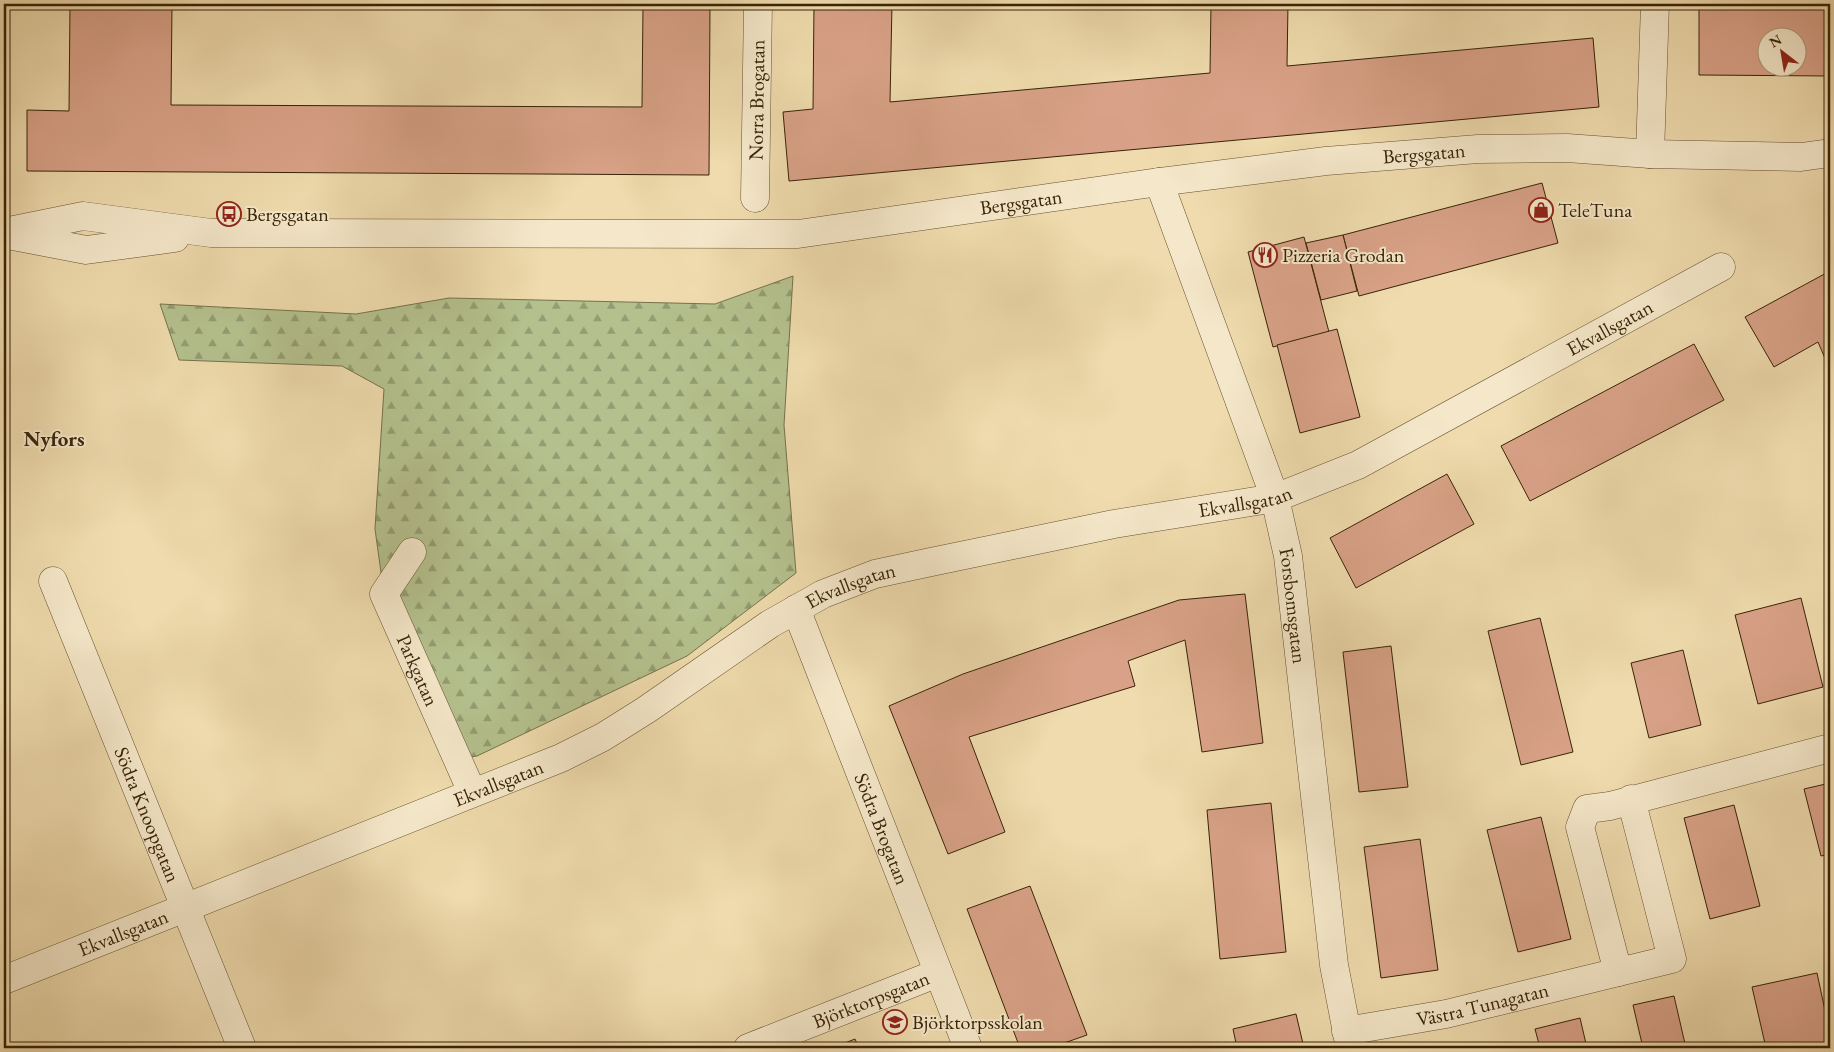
<svg xmlns="http://www.w3.org/2000/svg" width="1834" height="1052" font-family="'EB Garamond',serif">
<style>
.forest{fill:url(#forest-firs);stroke:#76724a}
.building{fill:#d9a288;stroke:#382307;fill-rule:evenodd}
.lines{fill:none;stroke-linecap:round;stroke-linejoin:round}
.street-casing{stroke:#665130;stroke-width:29}
.street{stroke:#f5e8ca;stroke-width:28}
.labels{text-anchor:middle;stroke-width:4;stroke-linejoin:round;paint-order:stroke}
.street-label{font-size:20px;fill:#382307;stroke:#f5e8ca}
.poi-label{font-size:20px;fill:#382307;stroke:#f5e8ca;text-anchor:start}
.neighbourhood-label{font-size:21px;font-weight:bold;fill:#382307;stroke:#f5e8ca}
</style>
<defs>
<pattern id="forest-firs" width="22" height="20" patternUnits="userSpaceOnUse" patternTransform="scale(1.25)"><rect width="22" height="20" fill="#b4c18e"/><path d="M5 1l3.5 6h-7zM16 11l3.5 6h-7z" fill="#939c72"/></pattern>
</defs>
<rect width="100%" height="100%" fill="#efdbad"/>
<filter id="stains"><feTurbulence type="fractalNoise" baseFrequency=".004" numOctaves="4"/><feColorMatrix values="0 0 0 0 .2 0 0 0 0 .09 0 0 0 0 .02 0 0 0 .5 -.17"/></filter>
<radialGradient id="worn" r=".72"><stop offset=".6" stop-color="#630" stop-opacity="0"/><stop offset="1" stop-color="#630" stop-opacity=".3"/></radialGradient>
<polygon class="forest" points="793,276 784,425 796,573 687,656 477,756 457,759 384,594 375,529 384,389 342,366 179,360 160,304 356,314 449,298 715,304"/>
<g class="building">
<polygon points="70,4 172,4 171,105 642,107 643,4 710,4 709,175 27,171 27,110 69,111"/>
<polygon points="814,4 892,4 890,102 1210,73 1211,4 1288,4 1287,66 1593,38 1599,107 789,181 783,112 813,109"/>
<path d="M1699,4h131v72l-131,-1zM1766,38h30v30h-30z"/>
<polygon points="1542,183 1558,243 1359,296 1343,235"/>
<polygon points="1343,235 1357,291 1321,300 1306,243"/>
<polygon points="1304,237 1329,332 1273,347 1248,252"/>
<polygon points="1830,271 1830,370 1818,342 1774,367 1745,317"/>
<polygon points="1337,329 1360,417 1300,433 1277,345"/>
<polygon points="1694,344 1724,400 1530,501 1501,446"/>
<polygon points="1447,474 1474,524 1356,588 1330,538"/>
<polygon points="1245,594 1263,743 1202,752 1185,640 1128,661 1135,686 969,737 1005,832 948,854 889,706 963,674 1179,600"/>
<polygon points="1801,598 1823,687 1758,704 1735,615"/>
<polygon points="1540,618 1573,752 1521,765 1488,631"/>
<polygon points="1391,646 1408,787 1359,792 1343,652"/>
<polygon points="1683,650 1701,725 1649,738 1631,663"/>
<polygon points="1830,783 1830,854 1821,856 1804,789"/>
<polygon points="1271,803 1286,952 1220,959 1207,810"/>
<polygon points="1734,805 1760,906 1710,919 1684,818"/>
<polygon points="1541,817 1571,939 1518,952 1487,830"/>
<polygon points="1420,839 1438,970 1381,978 1364,847"/>
<polygon points="1030,886 1087,1035 1050,1048 1020,1048 967,909"/>
<polygon points="1817,973 1830,1034 1830,1048 1766,1048 1752,987"/>
<polygon points="1674,996 1686,1048 1643,1048 1633,1005"/>
<polygon points="1296,1014 1304,1048 1237,1048 1233,1029"/>
<polygon points="1580,1018 1587,1048 1540,1048 1535,1029"/>
<polygon points="855,1039 859,1048 832,1048"/>
</g>
<g class="lines">
<defs>
<g id="street">
<polyline points="1650,154 1655,4"/>
<path id="s1" d="M1159,182l116,316 13,58 46,409 16,83"/>
<path id="s2" d="M755,198l3,-194"/>
<path id="s3" d="M4,232l79,-16 128,17 587,1 361,-52 167,-21 152,-12 89,-1 83,6 151,3 29,-4"/>
<polyline points="13,236 86,250 175,238"/>
<path id="s4" d="M412,552l-28,42 88,198"/>
<path id="s5" d="M53,581l189,467"/>
<path id="s6" d="M796,609l172,439"/>
<polyline points="1618,972 1580,827 1587,809 1610,806 1830,748"/>
<path id="s7" d="M4,980l557,-222 42,-21 43,-27 124,-86 53,-30 52,-20 56,-12 183,-38 161,-26 83,-33 363,-198"/>
<path id="s8" d="M1346,1031l100,-17 226,-55 -41,-160"/>
<path id="s9" d="M748,1048l190,-75"/>
</g>
</defs>
<use href="#street" class="street-casing"/>
<use href="#street" class="street"/>
</g>
<defs>
<symbol id="shop-ring" viewBox="-11 -11 22 22"><circle r="9.5" fill="#f5e8ca" stroke="#8f2418" stroke-width="1.5"/><path d="M-5-2.5h2.3a2.7 3.5 0 0 1 5.4 0H5L5.5 6h-11ZM-1.5-2.5h3a1.5 2.3 0 0 0-3 0Z" fill="#8f2418"/></symbol>
<symbol id="bus-ring" viewBox="-11 -11 22 22"><circle r="9.5" fill="#f5e8ca" stroke="#8f2418" stroke-width="1.5"/><path d="M-5-6H5V4H4V6H2V4H-2V6H-4V4H-5ZM-3.5-4V0h7V-4ZM-3.5 1.2v1.5H-2V1.2ZM2 1.2v1.5H3.5V1.2Z" fill="#8f2418"/></symbol>
<symbol id="restaurant-ring" viewBox="-11 -11 22 22"><circle r="9.5" fill="#f5e8ca" stroke="#8f2418" stroke-width="1.5"/><path d="M-5-6h1v4h1v-4h1v4h1v-4h1v5L-1.5 .5V6h-2V.5L-5-1ZM5-6V6H3V1.5H1.5Q1.5-4 5-6Z" fill="#8f2418"/></symbol>
<symbol id="school-ring" viewBox="-11 -11 22 22"><circle r="9.5" fill="#f5e8ca" stroke="#8f2418" stroke-width="1.5"/><path d="M0-5L7-2L0 1L-7-2ZM-4 1L0 2.5L4 1V4Q0 6-4 4Z" fill="#8f2418"/></symbol>
</defs>
<g fill-rule="evenodd">
<use href="#shop-ring" x="1527" y="196" width="28" height="28"/>
<use href="#bus-ring" x="215" y="200" width="28" height="28"/>
<use href="#restaurant-ring" x="1251" y="241" width="28" height="28"/>
<use href="#school-ring" x="881" y="1008" width="28" height="28"/>
</g>
<g class="labels">
<g class="street-label">
<text dy="7" stroke="none"><textPath href="#s2" startOffset="98">Norra Brogatan</textPath></text>
<text dy="7" stroke="none"><textPath href="#s3" startOffset="1428">Bergsgatan</textPath></text>
<text dy="7" stroke="none"><textPath href="#s3" startOffset="1022">Bergsgatan</textPath></text>
<text dy="7" stroke="none"><textPath href="#s7" startOffset="1748">Ekvallsgatan</textPath></text>
<text dy="7" stroke="none"><textPath href="#s7" startOffset="1342">Ekvallsgatan</textPath></text>
<text dy="7" stroke="none"><textPath href="#s7" startOffset="938">Ekvallsgatan</textPath></text>
<text dy="7" stroke="none"><textPath href="#s1" startOffset="446">Forsbomsgatan</textPath></text>
<text dy="7" stroke="none"><textPath href="#s4" startOffset="134">Parkgatan</textPath></text>
<text dy="7" stroke="none"><textPath href="#s7" startOffset="532">Ekvallsgatan</textPath></text>
<text dy="7" stroke="none"><textPath href="#s5" startOffset="252">Södra Knoopgatan</textPath></text>
<text dy="7" stroke="none"><textPath href="#s6" startOffset="236">Södra Brogatan</textPath></text>
<text dy="7" stroke="none"><textPath href="#s7" startOffset="128">Ekvallsgatan</textPath></text>
<text dy="7" stroke="none"><textPath href="#s9" startOffset="132">Björktorpsgatan</textPath></text>
<text dy="7" stroke="none"><textPath href="#s8" startOffset="139">Västra Tunagatan</textPath></text>
</g>
<g class="poi-label">
<text x="1558" y="217">TeleTuna</text>
<text x="246" y="221">Bergsgatan</text>
<text x="1282" y="262">Pizzeria Grodan</text>
<text x="912" y="1029">Björktorpsskolan</text>
</g>
<g class="neighbourhood-label">
<text x="54" y="446">Nyfors</text>
</g>
</g>
<rect width="1834" height="1052" fill="none" stroke="#efdbad" stroke-width="20"/>
<rect x="5" y="5" width="1824" height="1042" fill="none" stroke="#382307" stroke-width="2.5"/>
<rect x="10" y="10" width="1814" height="1032" fill="none" stroke="#382307"/>
<g transform="translate(1782 52) rotate(329)"><circle r="24" fill="#f5e8ca" stroke="#a9997c"/>
<path d="M0-4L9 19L0 12L-9 19Z" fill="#8f2418"/>
<text y="-8" font-size="14" font-weight="bold" text-anchor="middle" fill="#382307">N</text>
</g>
<rect width="100%" height="100%" filter="url(#stains)"/>
<rect width="100%" height="100%" fill="url(#worn)"/>
</svg>
